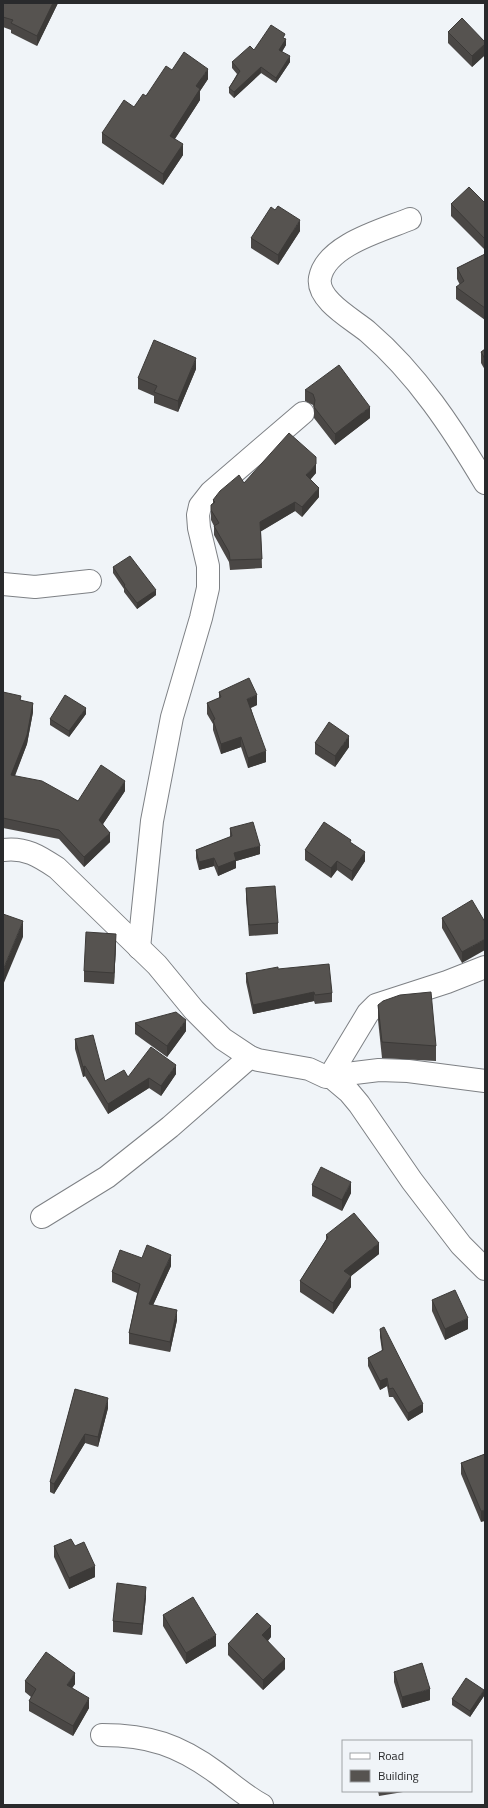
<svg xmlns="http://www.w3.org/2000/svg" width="488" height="1808" font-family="'Titillium Web',sans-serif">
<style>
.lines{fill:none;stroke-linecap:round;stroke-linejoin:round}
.street-casing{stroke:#7e8185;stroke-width:24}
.street{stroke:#fff;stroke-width:22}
.wall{fill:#4a4745}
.shaded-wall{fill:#3c3a38}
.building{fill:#565350;stroke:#3c3a38}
</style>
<rect width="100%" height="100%" fill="#f0f4f8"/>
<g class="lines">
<defs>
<g id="street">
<path d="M410,219c-27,11 -84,26 -90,59 -4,22 34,42 48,54 49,42 85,97 117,151"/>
<polyline points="3,584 35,587 90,581"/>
<path d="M3,850c22,-3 36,6 54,18l100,97 37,45 29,29 27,18 8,3 51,9 17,8 4,-1 19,16 10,12 53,77 49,64 24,24"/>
<polyline points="139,948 152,821 172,717 201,618 208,588 208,566 199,528 198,515 200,506 211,492 303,413"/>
<polyline points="330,1076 368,1013 376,1005 447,982 485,967"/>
<polyline points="330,1076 379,1070 408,1071 485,1081"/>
<polyline points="42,1217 107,1177 170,1127 250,1057"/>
<path d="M102,1735c47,0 77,10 115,38 15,11 28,23 45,32"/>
</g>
</defs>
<use href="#street" class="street-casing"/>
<use href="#street" class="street"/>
</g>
<g class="wall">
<polygon points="3,3 58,3 37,46 11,33 11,30 3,27"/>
<polygon points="448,32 485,42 485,55 472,67 448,43"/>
<polygon points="285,39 286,45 282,52 290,62 276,83 261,73 234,98 229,93 229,88 237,74 232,68 232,62 254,50"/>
<polygon points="172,70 208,79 200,91 200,100 175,139 183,155 163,185 102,143 102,133 134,107"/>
<polygon points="485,203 485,250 451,216 451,204"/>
<polygon points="300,231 278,265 251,248 251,238"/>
<polygon points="485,254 485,320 456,299 456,287 460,285 457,279 457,268"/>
<polygon points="485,349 485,370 481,363 481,352"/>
<polygon points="196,369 178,412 154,403 154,396 138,389 138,378"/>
<polygon points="305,390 370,418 335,445 314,418 314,409 313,405 305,401"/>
<polygon points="316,473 310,479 319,497 302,517 295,511 261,531 262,568 230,570 229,562 214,535 214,526 211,520 211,505 213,503 213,500 244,483"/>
<polygon points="113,567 156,595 137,609 124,592 124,589 113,573"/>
<polygon points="3,692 21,700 33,712 27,744 15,776 78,801 125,791 103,824 110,842 84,867 59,839 3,828"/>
<polygon points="219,692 257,705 251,708 266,762 248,768 241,747 221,754 213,730 213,724 207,714 207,703 219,698"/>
<polygon points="86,714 69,737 50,725 50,719"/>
<polygon points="315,743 349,747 335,767 315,754"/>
<polygon points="230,828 260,854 236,861 236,868 218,876 214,866 199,870 196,858 196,850 230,837"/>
<polygon points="351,843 365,861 352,881 337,870 331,878 305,860 305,850"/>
<polygon points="246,888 278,923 278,934 249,936 246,899"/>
<polygon points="442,918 485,922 462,963 442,928"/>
<polygon points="116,945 114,984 84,982 84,971"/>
<polygon points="278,969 332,993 332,1002 315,1004 314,1001 253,1014 246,982 246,973"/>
<polygon points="378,1005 436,1046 436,1061 382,1058 378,1020"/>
<polygon points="135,1023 186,1031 167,1057 135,1034"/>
<polygon points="75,1039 105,1081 128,1077 176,1074 161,1096 149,1088 108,1114 85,1076 83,1077 75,1049"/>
<polygon points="312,1185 351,1193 342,1211 312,1196"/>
<polygon points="326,1235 379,1254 351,1276 351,1287 333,1314 300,1292 300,1281 326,1240"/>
<polygon points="171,1266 153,1305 177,1320 170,1352 129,1344 129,1333 137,1293 112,1282 112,1272"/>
<polygon points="432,1300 468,1329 445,1340 432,1311"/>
<polygon points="380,1329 423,1412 408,1421 393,1397 389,1397 387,1386 380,1390 368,1366 368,1358 382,1351 380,1337"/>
<polygon points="75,1389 108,1408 98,1447 85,1443 54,1494 50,1492 50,1482"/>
<polygon points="485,1454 481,1522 461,1474 461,1463"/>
<polygon points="54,1546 75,1546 95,1577 69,1589 54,1557"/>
<polygon points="146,1597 142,1635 113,1632 113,1621"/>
<polygon points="163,1615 216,1646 186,1664 163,1626"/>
<polygon points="271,1637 268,1641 285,1669 263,1690 228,1655 228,1644"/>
<polygon points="394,1672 430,1700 402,1708 394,1682"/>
<polygon points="25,1681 75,1684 72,1688 89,1708 73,1736 29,1711 29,1701 31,1697 25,1692"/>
<polygon points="484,1696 470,1717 452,1705 452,1699"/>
<polygon points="378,1791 403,1791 403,1792 379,1796"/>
</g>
<g class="shaded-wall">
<polygon points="53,3 58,3 37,46 37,36"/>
<polygon points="286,39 286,45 279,56 279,50"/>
<polygon points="485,44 485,55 472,67 472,56"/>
<polygon points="290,56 290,62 276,83 276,78"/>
<polygon points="261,67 261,73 234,98 234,92"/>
<polygon points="208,69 208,79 200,91 200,100 170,146 170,136 196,86"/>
<polygon points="183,144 183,155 163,185 163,174"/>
<polygon points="300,220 300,231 278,265 278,255"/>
<polygon points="196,358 196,369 178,412 178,401"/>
<polygon points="370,407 370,418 335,445 335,434"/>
<polygon points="316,464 316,473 306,485 306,475"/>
<polygon points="319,488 319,497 302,517 302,507"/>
<polygon points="295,502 295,511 260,532 260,522"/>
<polygon points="156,590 156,595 137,609 137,603"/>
<polygon points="257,695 257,705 247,709 247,699"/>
<polygon points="33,703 33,712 27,744 11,785 11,775"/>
<polygon points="86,708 86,714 69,737 69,731"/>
<polygon points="349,736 349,747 335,767 335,756"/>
<polygon points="241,737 241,747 221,754 221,744"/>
<polygon points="266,751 266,762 248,768 248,758"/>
<polygon points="125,781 125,791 99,830 99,820"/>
<polygon points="110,833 110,842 84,867 84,857"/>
<polygon points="260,846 260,854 236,861 236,868 218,876 218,867 234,853"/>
<polygon points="365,852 365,861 352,881 352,871"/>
<polygon points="214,858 214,866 199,870 199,862"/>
<polygon points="337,861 337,870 331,878 331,868"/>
<polygon points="23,921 23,937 3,985 3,970"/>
<polygon points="116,934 116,945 114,984 114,973"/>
<polygon points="485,939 485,950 462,963 462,952"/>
<polygon points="314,992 314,1001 253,1014 253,1005"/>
<polygon points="186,1020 186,1031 167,1057 167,1046"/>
<polygon points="176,1065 176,1074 161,1096 161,1086"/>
<polygon points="85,1066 85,1076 83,1077 83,1067"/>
<polygon points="149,1078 149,1088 108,1114 108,1104"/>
<polygon points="351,1182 351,1193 342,1211 342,1200"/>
<polygon points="379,1243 379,1254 351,1276 351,1287 333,1314 333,1303 344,1271"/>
<polygon points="171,1255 171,1266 149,1314 149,1304"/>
<polygon points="177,1310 177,1320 170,1352 170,1342"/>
<polygon points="468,1318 468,1329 445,1340 445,1329"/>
<polygon points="387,1378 387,1386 380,1390 380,1381"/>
<polygon points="108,1398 108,1408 98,1447 98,1437"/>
<polygon points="423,1404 423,1412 408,1421 408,1413"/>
<polygon points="85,1434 85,1443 54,1494 54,1484"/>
<polygon points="485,1510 485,1521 481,1522 481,1511"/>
<polygon points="95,1566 95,1577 69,1589 69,1578"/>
<polygon points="146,1587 146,1597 142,1635 142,1624"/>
<polygon points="271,1626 271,1637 262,1646 262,1635"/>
<polygon points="216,1635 216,1646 186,1664 186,1653"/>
<polygon points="285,1659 285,1669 263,1690 263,1680"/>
<polygon points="75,1673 75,1684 67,1695 67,1685"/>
<polygon points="430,1689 430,1700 402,1708 402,1697"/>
<polygon points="484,1690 484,1696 470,1717 470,1711"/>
<polygon points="89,1698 89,1708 73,1736 73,1726"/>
</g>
<g class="building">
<polygon points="3,3 53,3 37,36 11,23 13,20 3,17"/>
<polygon points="462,18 485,42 485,44 472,56 448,32"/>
<polygon points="271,25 285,34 283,38 286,39 279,50 290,56 276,78 261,67 234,92 229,88 240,71 232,62 250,46 254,50"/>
<polygon points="184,52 208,69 196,86 200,89 170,136 183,144 163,174 102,133 124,100 134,107 143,94 146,96 166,66 172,70"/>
<polygon points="469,187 485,203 485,239 451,204"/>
<polygon points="278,206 300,220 278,255 251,238 271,207 275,210"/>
<polygon points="485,254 485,308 456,287 464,281 457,268"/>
<polygon points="154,340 196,358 178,401 154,392 157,386 138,378"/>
<polygon points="485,349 485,359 481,352"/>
<polygon points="339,365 370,407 335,434 314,407 315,400 313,394 305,390"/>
<polygon points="289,433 316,457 316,464 306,475 319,488 302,507 295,502 260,522 262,559 230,560 229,552 214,526 219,523 211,510 211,505 215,502 213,500 220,491 239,475 244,483"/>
<polygon points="130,556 156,590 137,603 124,586 125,585 113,567"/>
<polygon points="249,678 257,695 247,699 266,751 248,758 241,737 221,744 213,720 215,719 207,703 221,697 219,692"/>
<polygon points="3,692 21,696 20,700 33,703 27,735 11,775 42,781 78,801 101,765 125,781 99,820 110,833 84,857 59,830 3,818"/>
<polygon points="65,695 86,708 69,731 50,719"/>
<polygon points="329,722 349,736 335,756 315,743"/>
<polygon points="253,822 260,846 234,853 236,860 218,867 214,858 199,862 196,850 232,836 230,828"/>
<polygon points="324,822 351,840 350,842 365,852 352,871 337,861 331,868 305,850"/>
<polygon points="275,886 278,923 249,925 246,888"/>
<polygon points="472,900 485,922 485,939 462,952 442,918"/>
<polygon points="3,914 23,921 3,970"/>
<polygon points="86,932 116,934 114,973 84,971"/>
<polygon points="329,964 332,993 315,995 314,992 253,1005 246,973 278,967 278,969"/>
<polygon points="431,992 436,1046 382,1042 378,1005 383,1001 400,995"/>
<polygon points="176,1012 186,1020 167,1046 135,1023"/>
<polygon points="93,1035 105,1081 124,1070 128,1077 151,1047 176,1065 161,1086 149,1078 108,1104 85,1066 83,1067 75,1039"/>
<polygon points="321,1167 351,1182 342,1200 312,1185"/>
<polygon points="354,1213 379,1243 344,1271 351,1276 333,1303 300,1281 328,1237 326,1235"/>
<polygon points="147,1245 171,1255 149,1304 177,1310 170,1342 129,1333 140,1284 112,1272 120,1250 142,1258"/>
<polygon points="455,1290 468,1318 445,1329 432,1300"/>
<polygon points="384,1327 423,1404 408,1413 393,1388 389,1389 387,1378 380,1381 368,1358 383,1350 380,1329"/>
<polygon points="75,1389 108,1398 98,1437 85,1434 54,1484 50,1482"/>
<polygon points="485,1454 485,1510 481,1511 461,1463"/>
<polygon points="71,1539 75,1546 84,1542 95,1566 69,1578 54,1546"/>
<polygon points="117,1583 146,1587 142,1624 113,1621"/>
<polygon points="193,1597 216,1635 186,1653 163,1615"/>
<polygon points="257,1613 271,1626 262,1635 285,1659 263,1680 228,1644"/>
<polygon points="46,1652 75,1673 67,1685 89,1698 73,1726 29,1701 36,1689 25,1681"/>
<polygon points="422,1663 430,1689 402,1697 394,1672"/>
<polygon points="466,1678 484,1690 470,1711 452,1699"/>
</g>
<rect width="488" height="1808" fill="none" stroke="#292a2c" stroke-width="8"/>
<rect x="342" y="1740" width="130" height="52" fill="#f0f4f8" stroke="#a0a3a6"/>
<rect x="350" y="1753" width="20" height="6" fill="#ffffff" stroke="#a0a3a6"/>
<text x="378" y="1760" font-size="12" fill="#292a2c">Road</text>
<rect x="350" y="1770" width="20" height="12" fill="#565350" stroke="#a0a3a6"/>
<text x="378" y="1780" font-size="12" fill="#292a2c">Building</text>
</svg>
